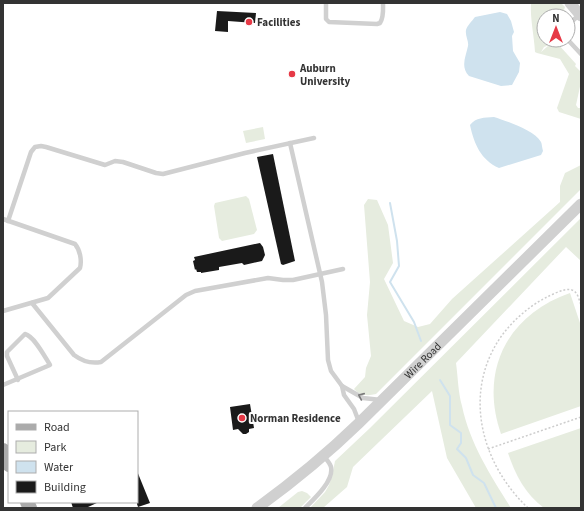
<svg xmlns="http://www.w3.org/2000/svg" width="584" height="511" font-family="'Source Sans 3',sans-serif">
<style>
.green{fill:#e6ecdf}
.water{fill:#cfe2ee}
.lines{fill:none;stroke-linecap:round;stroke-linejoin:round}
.stream{stroke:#cfe2ee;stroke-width:2}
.building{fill:#1a1a1a}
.path{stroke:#cdcdcd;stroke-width:1.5;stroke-dasharray:2 2;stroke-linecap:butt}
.service{stroke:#d0d0d0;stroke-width:4.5}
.tertiary{stroke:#d0d0d0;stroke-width:11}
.primary{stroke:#ababab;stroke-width:14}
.oneway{stroke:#7a7a7a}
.poi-dot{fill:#e63946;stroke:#fff;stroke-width:1.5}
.labels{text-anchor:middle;stroke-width:4;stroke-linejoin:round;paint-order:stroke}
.poi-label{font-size:11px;font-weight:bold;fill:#333;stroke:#fff;text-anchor:start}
.street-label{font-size:11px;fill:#333;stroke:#fff}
</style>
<rect width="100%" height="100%" fill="#fff"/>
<g class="green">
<path d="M531,3h30l4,4 -1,3 2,1 1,5h-23v24h11l2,2 -13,5 -3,5 7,-6 10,-2 18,20 -1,2 6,6v10l-5,23 2,3h3v11l-22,-7 -2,-4 12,-34 -9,-15 -23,-6 -2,-1c-1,-17 -5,-33 -4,-49z"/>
<polygon points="263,127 265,139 246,143 243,131"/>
<path d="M581,165v24l-205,205c-8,2 -16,2 -22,-5l11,-12 1,-9 5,-12 -4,-41 3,-33 -6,-77 4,-6 9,1 11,25 5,38 -9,16 20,42 14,6 12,-3 22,-25 108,-97v-16l5,-13z"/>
<polygon points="246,196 249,199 257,230 254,234 222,241 219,238 214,206 215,203"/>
<path d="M581,218v43l-15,-14 -110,116c2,14 2,29 6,43 8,38 29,70 49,102h-35l-29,-50 -15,-67 -79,76 -6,20 -24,21h-13l15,-16 4,-7 3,-9 3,-15 35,-33z"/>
<path d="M570,293l11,33v80l-80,28c-22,-63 6,-119 69,-141z"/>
<path d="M581,428v80h-37c-19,-14 -29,-34 -36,-55z"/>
<polygon points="302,491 307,493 311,497 300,508 278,508 298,492"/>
</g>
<g class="water">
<path d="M500,12l7,2 4,7 3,11 -2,4 1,15 7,12 -1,9 -7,13 -11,1 -32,-10c-9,-9 -3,-20 -1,-30 1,-5 -3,-10 -2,-16 1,-4 6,-9 9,-13z"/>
<path d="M494,117c12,4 40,13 47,25 1,2 1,6 2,9l-2,4 -42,13c-18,-8 -25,-24 -29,-43 6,-8 14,-7 24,-8z"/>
</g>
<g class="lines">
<g class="stream">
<polyline points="390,203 397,241 399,266 390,282 414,322 421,341"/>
<polyline points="440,380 450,396 450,425 461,433 461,443 457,449 466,458 473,475 484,483 496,508"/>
</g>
</g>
<g class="building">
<polygon points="217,11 256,13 255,23 228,21 228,32 215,31"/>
<polygon points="273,154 295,261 283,265 281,264 257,157"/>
<polygon points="260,243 263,247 265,255 262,261 244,265 242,263 219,267 219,270 201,273 201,272 197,272 196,269 195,270 193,261 195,260 194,257"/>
<polygon points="250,404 254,428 249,429 249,432 246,434 243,434 238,429 233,430 230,407"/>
<polygon points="137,471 150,503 138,507 137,504"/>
<polygon points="71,502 99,502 88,507 88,508 73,508"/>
</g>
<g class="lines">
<g class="path">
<polyline points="488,449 581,417"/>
<path d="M528,508c-63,-60 -68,-156 10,-206 7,-4 26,-15 34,-12 6,2 7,10 9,15"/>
</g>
<g class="service">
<path d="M326,3v16l3,3 48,2 3,-1c4,-6 3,-13 3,-20"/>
<polyline points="568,25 580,14"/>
<polyline points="568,40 581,54"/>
<polyline points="290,143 322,282 326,315 328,360 331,371 342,386 344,395 354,409 359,422"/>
<path d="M3,219l72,25c5,6 7,16 5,24l-32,30 -45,13"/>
<polyline points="8,221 31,152 35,147 41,146 46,147 105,165 115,161 123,162 156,173 163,174 245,153 314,138"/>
<path d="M32,303l42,52c8,6 17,9 27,7l85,-67 9,-4 73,-13 15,2h10l50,-11"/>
<path d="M3,385l47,-20c-5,-8 -16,-29 -25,-31l-18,18v4l11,24"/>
<polyline points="342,386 363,398 381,400"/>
<path d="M305,508c9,-9 29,-27 26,-41 -1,-4 -5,-8 -7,-11"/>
</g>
<g class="tertiary">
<polyline points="570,3 581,16"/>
<path id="s1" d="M257,508c36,-26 70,-54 102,-85l222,-219"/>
</g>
<g class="primary">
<polyline points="3,450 9,465"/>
<polyline points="27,502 30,508"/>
</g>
</g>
<defs><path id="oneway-chevron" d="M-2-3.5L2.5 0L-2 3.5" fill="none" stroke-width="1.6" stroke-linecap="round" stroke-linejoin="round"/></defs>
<use class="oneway" href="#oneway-chevron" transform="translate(361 396) rotate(-156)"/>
<g class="poi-dot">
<circle cx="249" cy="22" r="4"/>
<circle cx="292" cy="74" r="4"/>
<circle cx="242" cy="418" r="4"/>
</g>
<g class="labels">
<g class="poi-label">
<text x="257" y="26">Facilities</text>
<text x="300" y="72">Auburn<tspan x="300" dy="13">University</tspan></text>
<text x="250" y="422">Norman Residence</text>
</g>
<g class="street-label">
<text dy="4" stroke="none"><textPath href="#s1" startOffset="222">Wire Road</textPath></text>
</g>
</g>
<rect width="584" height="511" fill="none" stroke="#333333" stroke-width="8"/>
<rect x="8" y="411" width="130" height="92" fill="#ffffff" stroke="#adadad"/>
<rect x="16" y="424" width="20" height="6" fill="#ababab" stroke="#adadad"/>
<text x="44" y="431" font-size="12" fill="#333333">Road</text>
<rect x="16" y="441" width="20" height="12" fill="#e6ecdf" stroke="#adadad"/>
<text x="44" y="451" font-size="12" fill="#333333">Park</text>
<rect x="16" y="461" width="20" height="12" fill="#cfe2ee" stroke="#adadad"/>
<text x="44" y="471" font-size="12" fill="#333333">Water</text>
<rect x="16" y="481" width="20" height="12" fill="#1a1a1a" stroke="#adadad"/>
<text x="44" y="491" font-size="12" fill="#333333">Building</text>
<g transform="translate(556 28)"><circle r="19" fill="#ffffff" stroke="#adadad"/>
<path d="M0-3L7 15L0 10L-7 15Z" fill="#e63946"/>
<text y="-6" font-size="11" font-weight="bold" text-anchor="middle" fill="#333333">N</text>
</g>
</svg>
